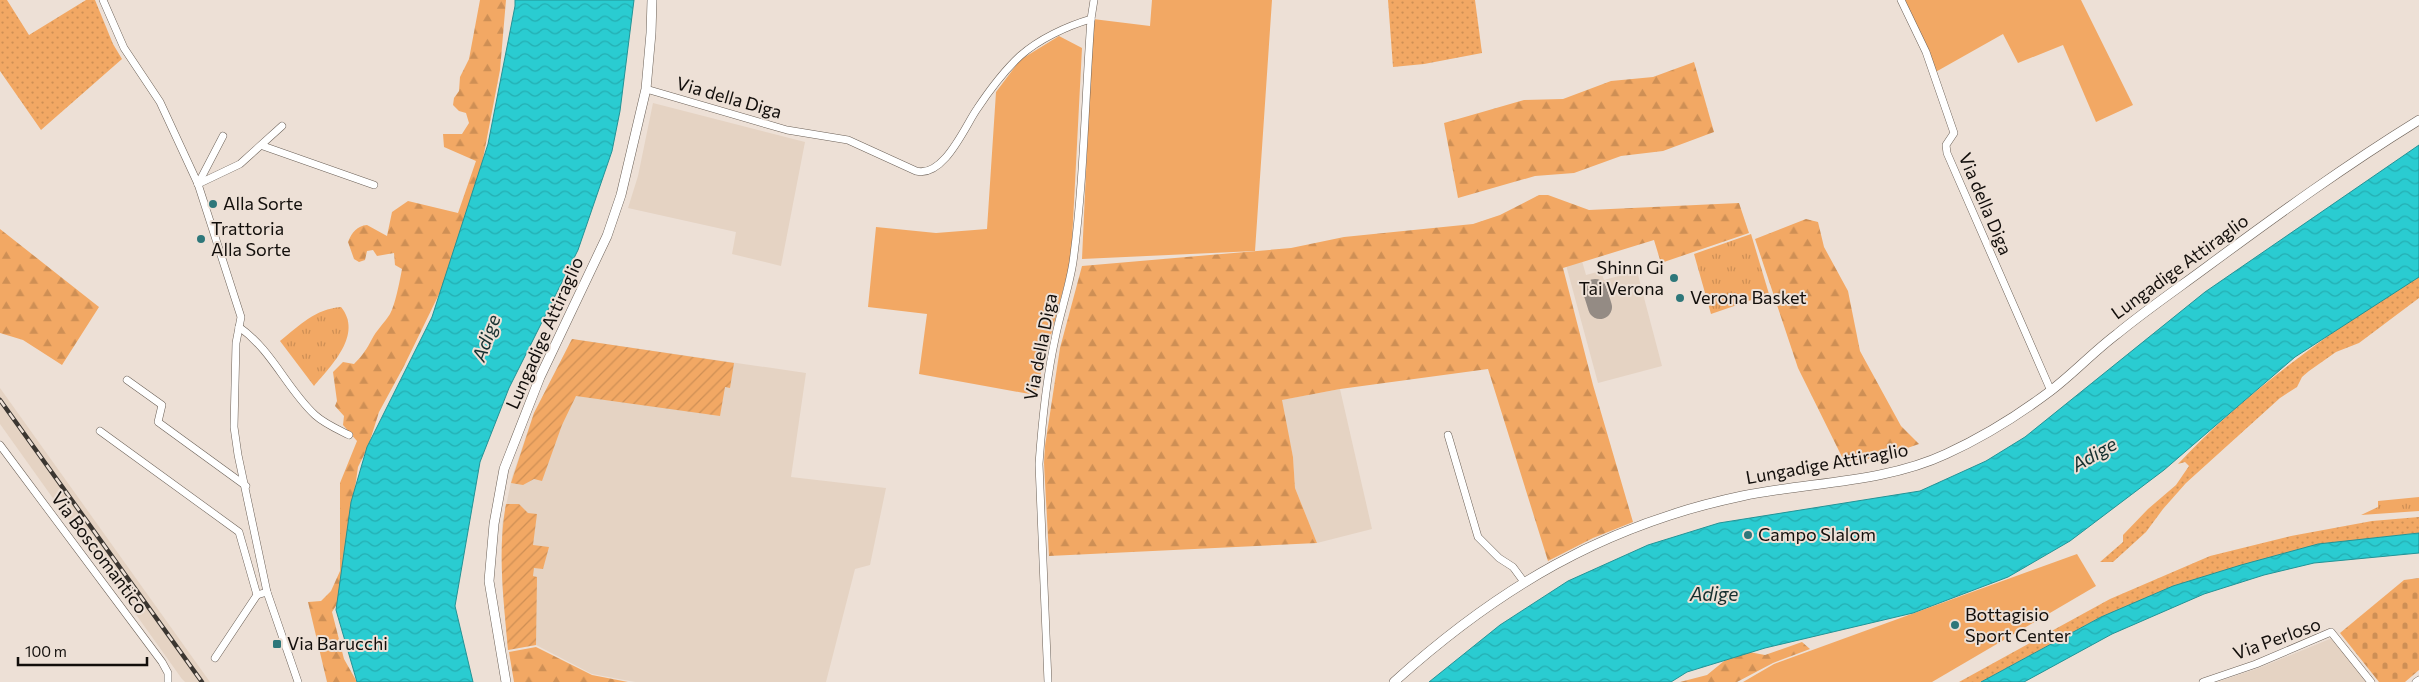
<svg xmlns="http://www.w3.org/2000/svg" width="2419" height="682" font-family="Commissioner,sans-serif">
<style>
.built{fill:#e5d3c3}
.grass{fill:url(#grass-dots)}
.forest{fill:url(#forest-firs)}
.cemetery{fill:url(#cemetery-stones)}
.park{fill:url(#park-tufts)}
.garden{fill:url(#garden-furrows)}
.pitch{fill:#f2a864}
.water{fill:url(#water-waves);stroke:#239396}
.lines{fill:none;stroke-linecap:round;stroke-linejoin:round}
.taxiway{stroke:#948b84;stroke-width:24}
.minor-casing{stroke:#6b6057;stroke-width:8}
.tertiary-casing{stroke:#6b6057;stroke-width:10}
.minor{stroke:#fff;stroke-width:7}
.tertiary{stroke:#fff;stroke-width:9}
.rail-casing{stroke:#3b3631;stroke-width:4.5}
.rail{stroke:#ede0d6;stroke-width:2.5;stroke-dasharray:8;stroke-linecap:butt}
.poi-dot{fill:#2e777a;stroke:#ede0d6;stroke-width:2}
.labels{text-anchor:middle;stroke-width:4;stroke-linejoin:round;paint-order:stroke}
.street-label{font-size:18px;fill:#120e0b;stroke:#ede0d6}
.poi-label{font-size:18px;fill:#120e0b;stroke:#ede0d6;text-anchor:start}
.water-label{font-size:19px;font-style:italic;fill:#162f2f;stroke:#ede0d6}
</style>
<defs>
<pattern id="grass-dots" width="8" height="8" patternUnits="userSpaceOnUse" patternTransform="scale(1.25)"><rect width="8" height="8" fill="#f2a864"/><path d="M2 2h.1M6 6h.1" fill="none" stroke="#ce8f55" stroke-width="1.8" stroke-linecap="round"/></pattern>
<pattern id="forest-firs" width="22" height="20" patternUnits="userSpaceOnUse" patternTransform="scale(1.25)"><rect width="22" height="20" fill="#f2a864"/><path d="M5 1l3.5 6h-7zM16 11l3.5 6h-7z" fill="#ce8f55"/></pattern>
<pattern id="cemetery-stones" width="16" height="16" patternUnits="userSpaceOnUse" patternTransform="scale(1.25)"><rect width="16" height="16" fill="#f2a864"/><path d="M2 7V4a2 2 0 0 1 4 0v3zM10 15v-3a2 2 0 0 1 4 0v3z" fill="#ce8f55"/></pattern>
<pattern id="park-tufts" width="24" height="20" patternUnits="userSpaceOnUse" patternTransform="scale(1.25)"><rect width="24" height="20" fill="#f2a864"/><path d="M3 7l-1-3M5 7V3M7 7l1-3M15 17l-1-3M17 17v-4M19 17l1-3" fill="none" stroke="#ce8f55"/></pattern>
<pattern id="garden-furrows" width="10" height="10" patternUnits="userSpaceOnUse" patternTransform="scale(1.25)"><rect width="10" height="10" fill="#f2a864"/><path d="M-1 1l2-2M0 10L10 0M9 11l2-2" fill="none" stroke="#ce8f55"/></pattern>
<pattern id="water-waves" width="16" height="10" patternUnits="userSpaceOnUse" patternTransform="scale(1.25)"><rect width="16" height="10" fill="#2accd1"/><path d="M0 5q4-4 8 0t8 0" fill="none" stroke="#24aeb2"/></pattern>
</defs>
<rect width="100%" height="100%" fill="#ede0d6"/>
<g class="built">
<polygon points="653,103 805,142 781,266 732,254 736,232 628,208 638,176"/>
<polygon points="1582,261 1586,275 1601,271 1604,280 1637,271 1662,366 1598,383 1566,265"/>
<polygon points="572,339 806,373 791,477 886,488 870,565 855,569 826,682 635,682 592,674 536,645 508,650 502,582 502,525 512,477 534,413"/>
<polygon points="0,388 210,682 185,682 182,679 0,424"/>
<polygon points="1340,389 1372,529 1317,543 1295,488 1293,457 1281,400"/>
<polygon points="2332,638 2368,682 2217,682 2259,668"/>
</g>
<g class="grass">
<polygon points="0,0 7,0 29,35 86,0 95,0 113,44 122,59 41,130 0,71"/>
<polygon points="1388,0 1475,0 1482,53 1424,64 1393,67"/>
<path d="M2419,273v25l-60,45 -23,9 -27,19 -7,6 -5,10 -17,11 -94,85 -23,26 -17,23 -33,30h-13l23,-20v-7l25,-26 28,-24 13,-19 -4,-4 -7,2c70,-75 157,-134 241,-191z"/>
<polygon points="2419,517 2419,533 2373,538 2101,617 1981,682 1959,682 2110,599 2210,556 2291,536 2372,521"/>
</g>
<g class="forest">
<path d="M480,0h26l-6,70 -19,99 -38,117 -39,80 -25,46 -11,35 -10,20 -19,134 -7,11 12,47 13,23h-30l-19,-80 13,-1 10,-10 9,-20v-88l17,-42 -14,-16 1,-9 -9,-10 2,-5 -4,-29 10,-10 11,2c8,-8 13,-15 18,-25 4,-8 13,-17 18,-25 5,-8 10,-34 12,-45l-7,-4 -1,-12 -17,3 -4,-6 -6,1 -2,9 -6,2 -5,-3 -6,-17c4,-10 9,-16 19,-17l20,11 5,-24 16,-11 50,12 18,-52 -32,-14 -1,-13h19l7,-11 -3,-10 -7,-2 -6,-6 1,-7 5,-7 1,-14 9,-18z"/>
<polygon points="1694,62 1714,132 1663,151 1621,156 1574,173 1535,176 1458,198 1444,123 1524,100 1563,99 1611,81 1653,77"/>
<polygon points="1539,195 1548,195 1589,210 1739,203 1749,233 1661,263 1654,240 1563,268 1593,385 1633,522 1593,538 1548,561 1488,369 1340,389 1282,400 1293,457 1295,488 1317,543 1049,556 1044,463 1045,446 1060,348 1082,266 1291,248 1344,237 1473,224 1500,215"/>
<polygon points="1806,219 1818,222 1824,247 1848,291 1860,351 1901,426 1919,444 1878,458 1844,461 1798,368 1755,239"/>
<polygon points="0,229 99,307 62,365 23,340 0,333"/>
<polygon points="1802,642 1810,649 1773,663 1737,682 1680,682 1707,675 1729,657 1749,652 1765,655"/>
<polygon points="536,647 592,675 628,682 514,682 509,652"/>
</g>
<polygon class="cemetery" points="2419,578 2419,670 2405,682 2379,682 2340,633 2404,580"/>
<g class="park">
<polygon points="1751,234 1769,294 1711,314 1694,254"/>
<path d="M341,307c22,27 -9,58 -27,79l-34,-45c20,-16 35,-32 61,-34z"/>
<polygon points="2419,497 2419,511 2361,515 2378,507 2378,501"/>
</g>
<g class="garden">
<polygon points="572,339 734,363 730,388 725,387 720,416 576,396 562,425 542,481 534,479 523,485 511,483 534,413"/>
<path d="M506,504h13l9,9 9,1 -4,31 16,2 -6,22 -9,-1 -1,8 4,1 -1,68 -28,5c-4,-48 -11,-98 -2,-146z"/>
</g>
<g class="pitch">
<polygon points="1152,0 1272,0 1255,251 1082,259 1093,19 1150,26"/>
<polygon points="1905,0 2081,0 2133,105 2096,122 2063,45 2018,63 2003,34 1932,74 1928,51"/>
<polygon points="1059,36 1082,48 1071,260 1035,395 919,374 927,314 868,307 876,227 936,233 987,229 996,92 1020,60"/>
<polygon points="2077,554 2096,586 1932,682 1743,682 1774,664"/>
</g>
<g class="water">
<polygon points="515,0 634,0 620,111 612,151 578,250 509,388 480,462 455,606 473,682 357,682 336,610 351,502 367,447 432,317 488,144 515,6"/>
<polygon points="2419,145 2419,277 2295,357 2164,470 2070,541 2008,577 1913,613 1765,648 1687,672 1671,682 1429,682 1500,625 1568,581 1648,545 1719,523 1920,491 1986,461 2025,437 2205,292"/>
<polygon points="2419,533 2419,553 2314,563 2264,575 2204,594 2112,634 2024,682 1981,682 2101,617 2173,586 2241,565 2318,544"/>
</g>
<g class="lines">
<polyline class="taxiway" points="1595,291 1600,307"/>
<defs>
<g id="minor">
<polyline points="103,0 124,48 160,102 198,184 241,317 236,343 234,427 238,455 267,592 298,682"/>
<polyline points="1901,0 1926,52 1954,133 1946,145 1947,153 2051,391"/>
<path d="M646,89l141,41 61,10 68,31c28,7 49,-45 61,-62 12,-18 27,-38 43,-53 19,-17 47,-30 71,-37"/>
<polyline points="263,146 374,185"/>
<polyline points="198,184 240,164 282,126"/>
<polyline points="198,184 223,136"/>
<path d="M239,327c33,23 48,62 76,88 10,9 22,14 34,20"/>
<polyline points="127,380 162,405 158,422 246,486"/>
<polyline points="100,431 239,532 257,595 267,592"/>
<polyline points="1448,435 1478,537 1499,558 1513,567 1524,582"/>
<polyline points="0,445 162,662 168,673 168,682"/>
<polyline points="215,658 257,595"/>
<path d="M1048,682l-9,-218c3,-42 7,-84 16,-125 5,-26 14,-51 18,-77 11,-81 12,-162 18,-243l3,-19"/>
<polyline points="2203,682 2256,664 2331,632 2371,682"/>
<polyline points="2416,682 2419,680"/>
</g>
<g id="tertiary">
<polyline points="506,682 489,581 494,524 504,469 540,377 607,236 621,195 646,89 651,33 652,0"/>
<path d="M1394,682c104,-94 210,-157 348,-186 67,-14 142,-13 204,-42 37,-17 71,-38 103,-62 24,-18 44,-40 68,-58 29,-24 60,-45 91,-68 69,-51 138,-101 211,-146"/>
</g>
</defs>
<use href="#minor" class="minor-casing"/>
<use href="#tertiary" class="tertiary-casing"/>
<use href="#minor" class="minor"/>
<use href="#tertiary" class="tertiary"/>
<defs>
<polyline id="rail" points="0,400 202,682"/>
</defs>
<use href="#rail" class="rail-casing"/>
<use href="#rail" class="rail"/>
</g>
<g class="poi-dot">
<circle cx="213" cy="204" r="5"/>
<circle cx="201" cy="239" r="5"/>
<circle cx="1674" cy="278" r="5"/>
<circle cx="1680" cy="298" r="5"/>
<circle cx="1748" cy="535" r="5"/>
<circle cx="1955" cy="625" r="5"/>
<rect x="272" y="639" width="10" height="10" rx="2.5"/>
</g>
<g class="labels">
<g class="street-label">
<text transform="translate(729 98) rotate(16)" y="6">Via della Diga</text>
<text transform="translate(1985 204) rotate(67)" y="6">Via della Diga</text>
<text transform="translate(2180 267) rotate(-36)" y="6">Lungadige Attiraglio</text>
<text transform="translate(545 333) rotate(-66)" y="6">Lungadige Attiraglio</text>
<text transform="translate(1041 347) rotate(-79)" y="6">Via della Diga</text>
<text transform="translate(1827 464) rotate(-10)" y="6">Lungadige Attiraglio</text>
<text transform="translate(99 553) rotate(53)" y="6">Via Boscomantico</text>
<text transform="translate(2277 639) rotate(-20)" y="6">Via Perloso</text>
</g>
<g class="poi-label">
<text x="223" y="210">Alla Sorte</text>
<text x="211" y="235">Trattoria<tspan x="211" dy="21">Alla Sorte</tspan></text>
<text x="1664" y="274" text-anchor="end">Shinn Gi<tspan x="1664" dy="21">Tai Verona</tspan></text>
<text x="1690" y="304">Verona Basket</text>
<text x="1758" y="541">Campo Slalom</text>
<text x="1965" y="621">Bottagisio<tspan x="1965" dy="21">Sport Center</tspan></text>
<text x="287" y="650">Via Barucchi</text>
</g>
<g class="water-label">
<text transform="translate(486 338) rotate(-70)" y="7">Adige</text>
<text transform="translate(2094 454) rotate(-30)" y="7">Adige</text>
<text x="1714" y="601">Adige</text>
</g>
</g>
<path d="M18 657v8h129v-8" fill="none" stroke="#120e0b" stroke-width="2.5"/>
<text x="25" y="657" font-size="15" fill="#120e0b" stroke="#ede0d6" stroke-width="4" paint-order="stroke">100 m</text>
</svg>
